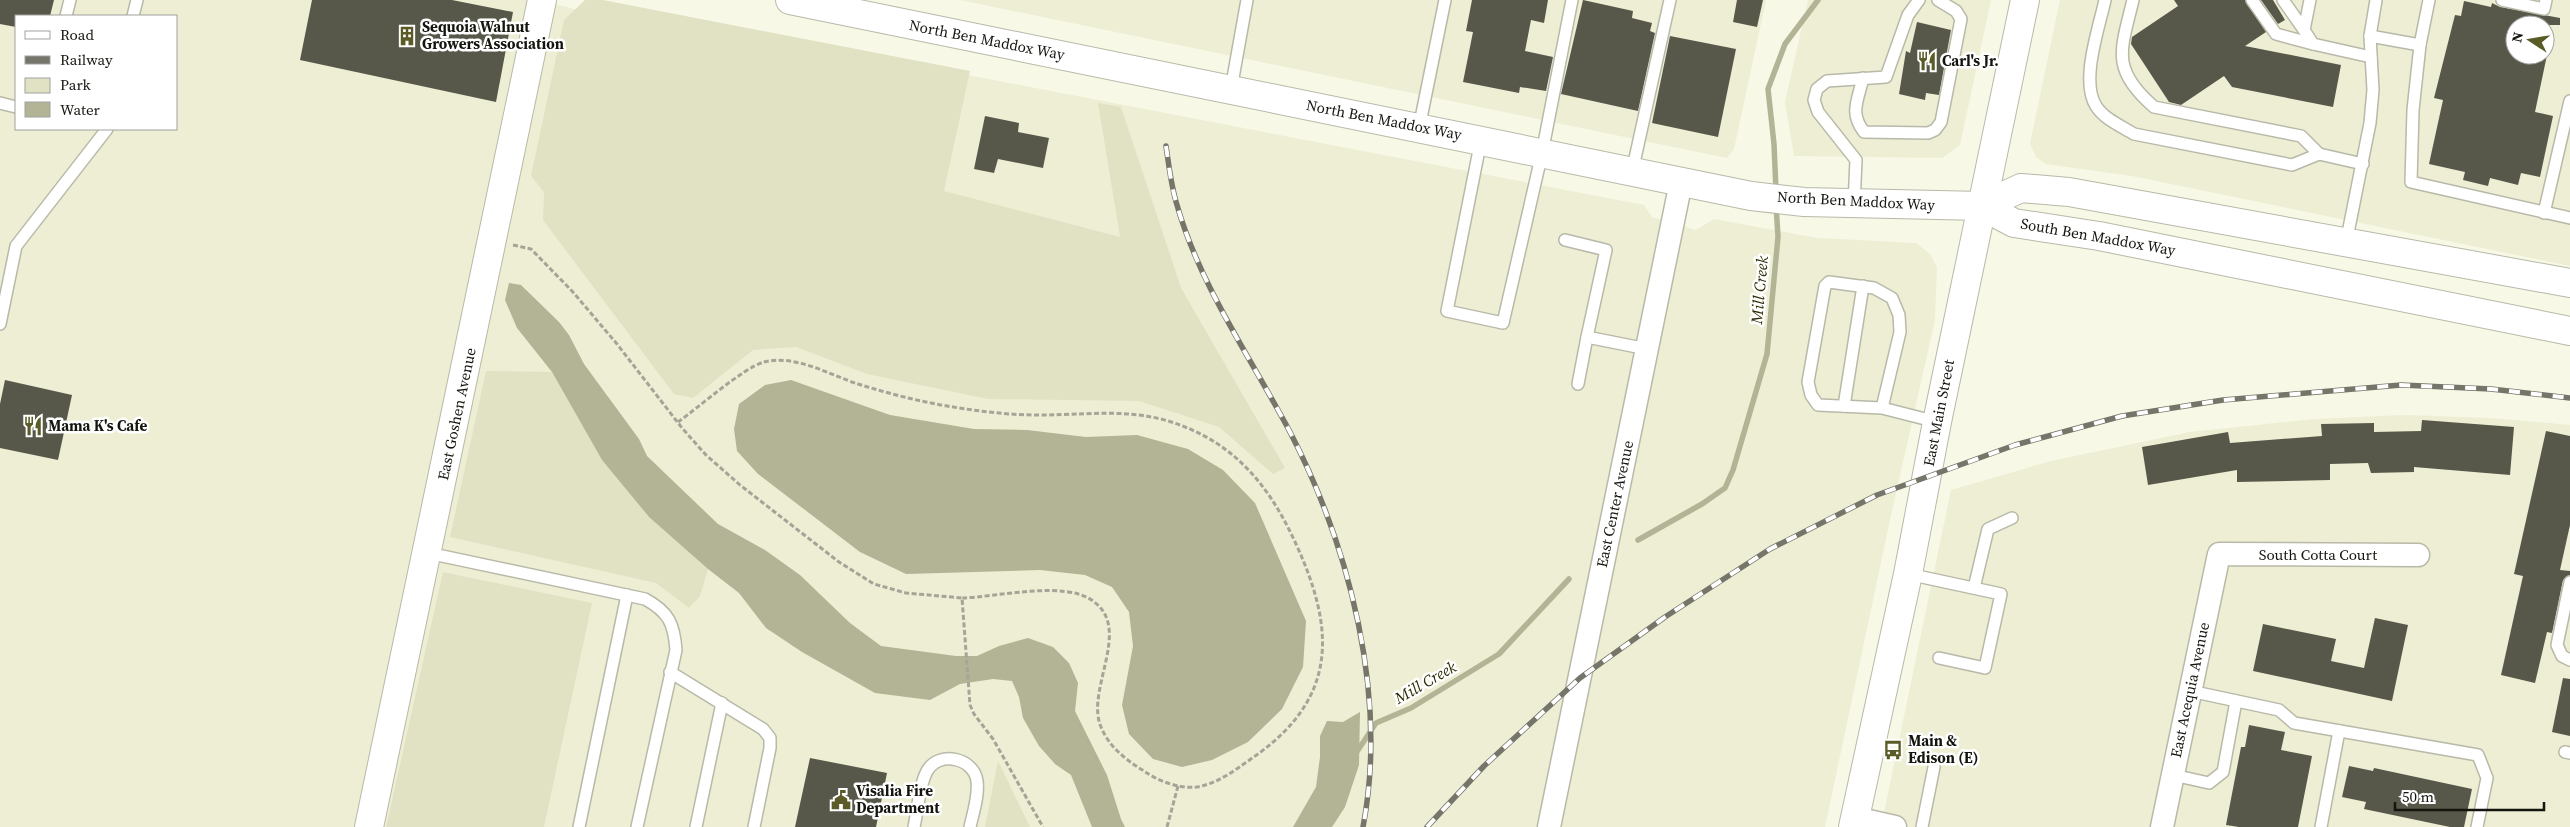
<svg xmlns="http://www.w3.org/2000/svg" width="2570" height="827" font-family="'Source Serif 4',serif">
<style>
.built{fill:#edeed4;fill-rule:evenodd}
.green{fill:#e1e2c4}
.water{fill:#b3b495}
.lines{fill:none;stroke-linecap:round;stroke-linejoin:round}
.stream{stroke:#b3b495;stroke-width:5.5}
.building{fill:#575849}
.lane-casing{stroke:#b8b9a8;stroke-width:14}
.street-casing{stroke:#b8b9a8;stroke-width:25}
.secondary-casing{stroke:#b8b9a8;stroke-width:30}
.path{stroke:#a4a597;stroke-width:3;stroke-dasharray:5 2.5;stroke-linecap:butt}
.lane{stroke:#fff;stroke-width:11}
.street{stroke:#fff;stroke-width:22}
.secondary{stroke:#fff;stroke-width:28}
.rail-casing{stroke:#75756a;stroke-width:5.5}
.rail{stroke:#fff;stroke-width:4;stroke-dasharray:11;stroke-linecap:butt}
.labels{text-anchor:middle;stroke-width:5;stroke-linejoin:round;paint-order:stroke}
.poi-label{font-size:15px;font-weight:bold;fill:#15150f;stroke:#fff;text-anchor:start}
.street-label{font-size:15px;fill:#15150f;stroke:#fff}
.water-label{font-size:16px;font-style:italic;fill:#2d2c03;stroke:#fff}
</style>
<rect width="100%" height="100%" fill="#f7f8e6"/>
<g class="built">
<path d="M0,0h540l37,10 21,-6 1046,201 8,12 44,13 18,-11 103,19 99,5 14,11 7,13 -2,53 -44,195 -66,312h-1825zM16,16h160v113h-160z"/>
<polygon points="960,0 1766,0 1734,149 1727,158"/>
<polygon points="1808,0 1991,0 1960,145 1942,158 1794,156 1785,102"/>
<path d="M2060,0h510v266l-438,-90 -86,-12 -10,-7 -6,-13zM2515,25h30v30h-30z"/>
<polygon points="2405,415 2491,418 2570,425 2570,827 1881,827 1951,490 2051,461 2190,432 2315,419"/>
</g>
<g class="green">
<polygon points="585,0 603,0 970,71 944,191 1120,237 1098,103 1121,107 1181,288 1285,468 1273,474 1219,427 1139,401 988,399 867,374 796,347 753,350 693,398 674,394 543,220 544,192 531,176 564,20"/>
<polygon points="486,371 552,372 602,460 649,517 708,569 700,596 689,608 656,583 450,537"/>
<polygon points="443,572 592,603 544,827 386,827"/>
<polygon points="998,761 1030,827 985,827"/>
</g>
<g class="water">
<polygon points="509,283 521,285 559,322 569,335 584,364 639,439 647,456 718,524 765,550 800,575 850,623 881,646 956,656 977,656 999,646 1028,638 1053,647 1069,663 1078,683 1075,711 1107,775 1121,819 1125,827 1092,827 1071,775 1055,764 1039,746 1023,718 1019,697 1012,681 993,679 960,684 930,700 875,693 802,652 766,628 739,593 708,569 649,517 602,460 552,372 517,328 505,300"/>
<polygon points="791,380 890,415 974,429 1027,430 1086,437 1137,435 1188,449 1223,470 1255,503 1306,621 1303,667 1282,709 1248,742 1212,760 1182,767 1153,759 1129,734 1122,705 1133,646 1129,612 1112,587 1085,575 1040,570 906,574 860,552 758,474 737,451 734,429 739,404 765,385"/>
<polygon points="1360,712 1359,765 1345,807 1332,827 1293,827 1316,787 1320,757 1320,736 1327,721 1343,722"/>
</g>
<g class="lines">
<g class="stream">
<polyline points="1776,191 1774,144 1768,89 1785,44 1818,0"/>
<polyline points="1638,540 1702,504 1725,488 1733,470 1767,354 1778,237 1776,205"/>
<polyline points="1356,753 1376,723 1411,708 1499,654 1569,579"/>
</g>
</g>
<g class="building">
<polygon points="0,0 54,0 50,16 16,16 16,27 0,24"/>
<polygon points="312,0 452,0 513,12 496,102 300,60"/>
<polygon points="1472,0 1548,0 1544,23 1531,20 1525,51 1553,57 1546,91 1520,87 1519,93 1463,82 1473,32 1466,31"/>
<polygon points="1583,0 1633,11 1632,18 1652,23 1650,31 1655,33 1638,111 1561,94"/>
<polygon points="1737,0 1763,0 1757,27 1733,22"/>
<polygon points="2174,0 2245,0 2266,32 2245,46 2341,65 2333,107 2232,87 2224,76 2181,105 2169,102 2131,44 2132,37 2178,6"/>
<polygon points="2261,0 2273,0 2285,20 2278,24"/>
<polygon points="2464,1 2491,7 2492,3 2500,7 2560,18 2560,25 2515,25 2515,55 2547,55 2535,112 2553,116 2540,177 2521,173 2518,185 2490,178 2488,186 2463,180 2465,172 2429,164 2443,100 2434,98 2455,15 2461,16"/>
<polygon points="1917,22 1951,30 1939,95 1926,93 1925,100 1899,94 1906,51 1910,53"/>
<polygon points="1670,36 1736,49 1718,137 1652,123"/>
<polygon points="985,116 1019,123 1018,132 1049,138 1043,168 998,159 994,173 974,169"/>
<polygon points="5,380 72,395 58,460 0,448 0,404"/>
<polygon points="2422,420 2514,427 2510,475 2414,467 2414,472 2371,473 2368,463 2330,464 2330,480 2237,482 2237,470 2148,485 2142,447 2228,432 2230,443 2322,436 2321,424 2374,423 2374,432 2421,431"/>
<polygon points="2546,431 2570,436 2570,525 2560,570 2570,571 2570,575 2563,580 2552,633 2547,632 2535,683 2501,675 2523,576 2514,574"/>
<polygon points="2375,618 2408,625 2392,701 2253,671 2263,624 2336,639 2331,661 2364,668"/>
<polygon points="2563,678 2570,679 2570,736 2552,732"/>
<polygon points="2249,725 2285,732 2281,750 2312,756 2298,827 2239,827 2226,825 2241,747 2245,747"/>
<polygon points="810,758 887,773 876,827 795,827"/>
<polygon points="2349,766 2373,771 2374,768 2472,789 2464,827 2450,827 2364,809 2366,802 2342,797"/>
</g>
<g class="lines">
<defs>
<g id="lane">
<path d="M2105,0c-6,28 -25,81 -9,106 8,13 25,20 38,28l158,31 27,-11 44,10"/>
<path d="M2133,0c-12,50 -23,69 21,107l147,29 18,18"/>
<polyline points="2252,0 2276,34 2313,44"/>
<polyline points="2283,0 2304,30"/>
<polyline points="2310,0 2304,30 2313,44 2371,57"/>
<polyline points="2502,0 2544,9 2546,0"/>
<polyline points="66,16 70,0"/>
<polyline points="133,16 137,0"/>
<polyline points="2370,36 2420,45 2413,110 2411,182 2570,218"/>
<polyline points="2420,45 2429,0"/>
<path d="M1863,78c-5,22 -14,35 1,54l64,1 7,-3 6,-8 20,-103 -5,-8 -18,-11"/>
<polyline points="1231,89 1247,0"/>
<polyline points="0,103 16,107"/>
<polyline points="1419,128 1445,0"/>
<polyline points="1481,140 1447,311 1503,323 1542,153 1572,0"/>
<polyline points="1632,172 1670,0"/>
<polyline points="1854,204 1856,160 1818,112 1814,100 1817,89 1827,81 1886,77 1908,15 1919,0"/>
<polyline points="2544,213 2570,101"/>
<polyline points="1565,240 1606,250 1587,337 1647,349"/>
<polyline points="2346,243 2370,123 2373,90 2370,36 2376,0"/>
<polyline points="0,324 16,246 107,129"/>
<polyline points="1578,384 1587,337"/>
<polyline points="1844,406 1863,286"/>
<polyline points="1882,408 1818,405 1811,395 1808,382 1825,286 1829,282 1874,288 1892,298 1899,315 1900,332 1882,408 1937,422"/>
<path d="M428,553l217,46c24,13 29,25 31,51l-39,177"/>
<polyline points="1908,574 2001,594 1985,668 1939,658"/>
<polyline points="2570,582 2557,645 2562,656 2570,660"/>
<polyline points="1974,588 1988,529 2012,518"/>
<polyline points="670,672 763,729 770,738 770,748 754,827"/>
<polyline points="2190,691 2279,710 2294,723 2478,755 2487,778 2477,827"/>
<polyline points="2565,752 2570,753"/>
<polyline points="2173,775 2209,783 2223,772 2236,701"/>
<polyline points="579,827 627,595"/>
<polyline points="696,827 722,703"/>
<path d="M914,827c4,-18 5,-41 13,-56 12,-21 47,-13 50,10 2,15 -4,32 -7,46"/>
<polyline points="1922,827 1934,767"/>
<polyline points="2321,827 2339,731"/>
</g>
<g id="street">
<polyline points="1855,818 1895,827"/>
<polyline points="1549,827 1681,182"/>
<polyline points="2162,827 2219,554 2418,555"/>
</g>
<g id="secondary">
<polyline points="790,0 1751,196 1804,202 1982,206 2021,188 2069,192 2570,283"/>
<polyline points="1982,206 2014,223 2099,236 2570,331"/>
<polyline points="369,827 542,0"/>
<polyline points="1853,827 1908,574 1937,422 2025,0"/>
</g>
</defs>
<use href="#lane" class="lane-casing"/>
<use href="#street" class="street-casing"/>
<use href="#secondary" class="secondary-casing"/>
<g class="path">
<polyline points="513,245 531,249 572,291 617,344 682,428 706,455 740,485 839,562 874,584 906,593 962,598 970,705 974,714 993,739 1043,827"/>
<path d="M678,422c20,-14 65,-54 86,-60 31,-8 66,13 94,22 29,9 59,17 89,22 30,5 60,9 90,9 66,0 110,-11 171,23 42,24 68,62 88,106 38,83 43,151 -38,210 -19,13 -38,29 -61,33 -18,2 -39,-6 -53,-16 -18,-11 -35,-24 -43,-44 -16,-37 32,-98 -8,-126 -28,-21 -96,-4 -131,-3"/>
<polyline points="1167,827 1178,786"/>
</g>
<use href="#lane" class="lane"/>
<use href="#street" class="street"/>
<use href="#secondary" class="secondary"/>
<defs>
<g id="rail">
<path d="M1166,146c3,20 5,40 11,59 23,81 74,153 113,227 60,116 98,264 73,395"/>
<polyline points="1427,827 1484,766 1580,678 1665,617 1770,549 1877,495 2015,445 2122,416 2223,400 2401,385 2491,389 2570,398"/>
</g>
</defs>
<use href="#rail" class="rail-casing"/>
<use href="#rail" class="rail"/>
</g>
<defs>
<symbol id="building-bare" viewBox="-9 -9 18 18"><path d="M-4-6H4V6H1V3H-1V6H-4ZM-2.5-4.3h1.7v1.8h-1.7ZM.8-4.3h1.7v1.8H.8ZM-2.5-1h1.7V.8h-1.7ZM.8-1h1.7V.8H.8Z" fill="#5b5b28" stroke="#fff" stroke-width="2.5" paint-order="stroke"/></symbol>
<symbol id="restaurant-bare" viewBox="-9 -9 18 18"><path d="M-5-6h1v4h1v-4h1v4h1v-4h1v5L-1.5 .5V6h-2V.5L-5-1ZM5-6V6H3V1.5H1.5Q1.5-4 5-6Z" fill="#5b5b28" stroke="#fff" stroke-width="2.5" paint-order="stroke"/></symbol>
<symbol id="bus-bare" viewBox="-9 -9 18 18"><path d="M-5-6H5V4H4V6H2V4H-2V6H-4V4H-5ZM-3.5-4V0h7V-4ZM-3.5 1.2v1.5H-2V1.2ZM2 1.2v1.5H3.5V1.2Z" fill="#5b5b28" stroke="#fff" stroke-width="2.5" paint-order="stroke"/></symbol>
<symbol id="civic-bare" viewBox="-9 -9 18 18"><path d="M-.6-6.5H3V-4.5H.6V-3L4-1V1h2V6H-6V1h2V-1L-.6-3ZM-1.2 2.5V6h2.4V2.5Z" fill="#5b5b28" stroke="#fff" stroke-width="2.5" paint-order="stroke"/></symbol>
</defs>
<g fill-rule="evenodd">
<use href="#building-bare" x="393" y="22" width="28" height="28"/>
<use href="#restaurant-bare" x="1913" y="47" width="28" height="28"/>
<use href="#restaurant-bare" x="19" y="412" width="28" height="28"/>
<use href="#bus-bare" x="1879" y="736" width="28" height="28"/>
<use href="#civic-bare" x="827" y="786" width="28" height="28"/>
</g>
<g class="labels">
<g class="poi-label">
<text x="422" y="32">Sequoia Walnut<tspan x="422" dy="17">Growers Association</tspan></text>
<text x="1942" y="66">Carl's Jr.</text>
<text x="48" y="431">Mama K's Cafe</text>
<text x="1908" y="746">Main &amp;<tspan x="1908" dy="17">Edison (E)</tspan></text>
<text x="856" y="796">Visalia Fire<tspan x="856" dy="17">Department</tspan></text>
</g>
<g class="street-label">
<text transform="translate(987 40) rotate(11)" y="5">North Ben Maddox Way</text>
<text transform="translate(1384 120) rotate(11)" y="5">North Ben Maddox Way</text>
<text transform="translate(1856 201) rotate(3)" y="5">North Ben Maddox Way</text>
<text transform="translate(2098 237) rotate(10)" y="5">South Ben Maddox Way</text>
<text transform="translate(1939 413) rotate(-79)" y="5">East Main Street</text>
<text transform="translate(457 414) rotate(-78)" y="5">East Goshen Avenue</text>
<text transform="translate(1615 504) rotate(-78)" y="5">East Center Avenue</text>
<text x="2318" y="560">South Cotta Court</text>
<text transform="translate(2190 690) rotate(-78)" y="5">East Acequia Avenue</text>
</g>
<g class="water-label">
<text transform="translate(1759 290) rotate(-85)" y="6">Mill Creek</text>
<text transform="translate(1425 682) rotate(-30)" y="6">Mill Creek</text>
</g>
</g>
<rect x="15" y="15" width="162" height="115" fill="#ffffff" stroke="#a1a19f"/>
<rect x="25" y="31" width="25" height="8" fill="#ffffff" stroke="#a1a19f"/>
<text x="60" y="40" font-size="15" fill="#15150f">Road</text>
<rect x="25" y="56" width="25" height="8" fill="#75756a" stroke="#a1a19f"/>
<text x="60" y="65" font-size="15" fill="#15150f">Railway</text>
<rect x="25" y="78" width="25" height="15" fill="#e1e2c4" stroke="#a1a19f"/>
<text x="60" y="90" font-size="15" fill="#15150f">Park</text>
<rect x="25" y="102" width="25" height="15" fill="#b3b495" stroke="#a1a19f"/>
<text x="60" y="115" font-size="15" fill="#15150f">Water</text>
<g transform="translate(2530 40) rotate(282)"><circle r="24" fill="#ffffff" stroke="#a1a19f"/>
<path d="M0-4L9 19L0 12L-9 19Z" fill="#5b5b28"/>
<text y="-8" font-size="14" font-weight="bold" text-anchor="middle" fill="#15150f">N</text>
</g>
<path d="M2395 802v8h149v-8" fill="none" stroke="#15150f" stroke-width="2.5"/>
<text x="2402" y="802" font-size="15" fill="#15150f" stroke="#ffffff" stroke-width="4" paint-order="stroke">50 m</text>
</svg>
